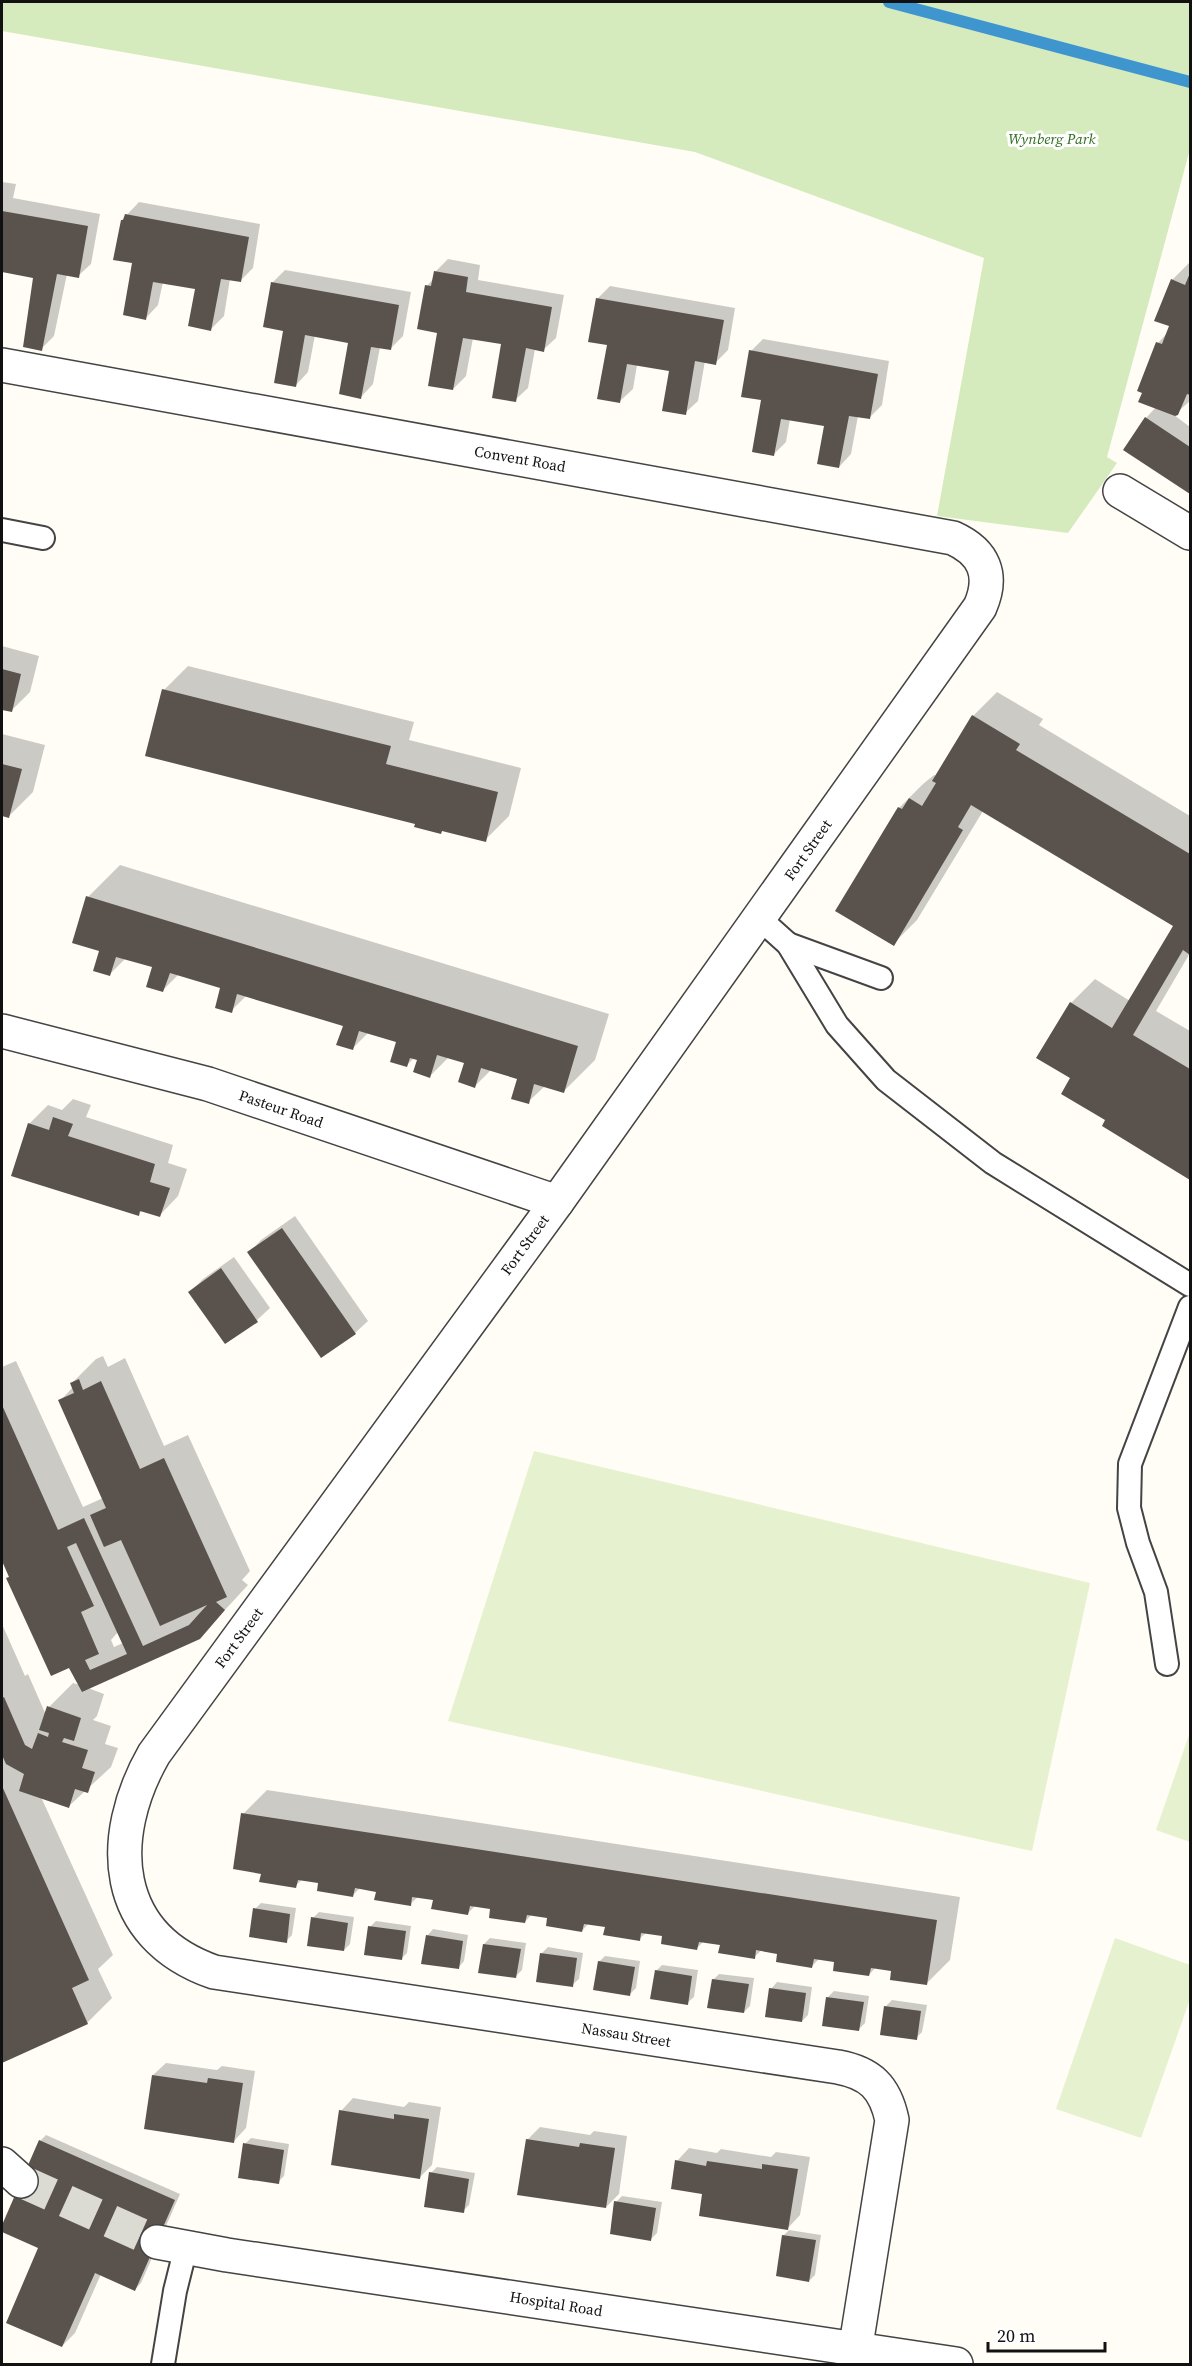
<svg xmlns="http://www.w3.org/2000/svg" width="1192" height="2366" font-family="'Source Serif 4',serif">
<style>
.green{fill:#d5ebbd}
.pitch{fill:#e6f2cf}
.shadow{fill:#0003;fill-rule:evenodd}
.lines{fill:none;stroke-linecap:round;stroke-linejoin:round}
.stream{stroke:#3f96cf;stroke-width:12}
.building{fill:#5a524d;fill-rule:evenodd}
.minor-tunnel{stroke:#dbdad3;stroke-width:33;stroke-dasharray:33 16;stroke-linecap:butt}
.service-casing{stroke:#444;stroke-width:26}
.minor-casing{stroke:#444;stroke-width:36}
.service{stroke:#fff;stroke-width:22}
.minor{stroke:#fff;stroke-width:33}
.labels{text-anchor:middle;stroke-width:6;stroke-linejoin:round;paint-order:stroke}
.park-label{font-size:15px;font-style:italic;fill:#2f6b1f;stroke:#fff}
.street-label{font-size:15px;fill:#111;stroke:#fff}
</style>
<rect width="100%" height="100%" fill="#fffdf5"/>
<polygon class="green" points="2,2 1190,2 1190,149 1107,457 1117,463 1068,533 937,516 984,258 695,152 2,31"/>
<g class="pitch">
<polygon points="534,1451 1090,1583 1032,1851 448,1721"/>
<polygon points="1190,1732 1190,1842 1156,1830"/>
<polygon points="1115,1938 1190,1965 1190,1999 1141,2138 1056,2109"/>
</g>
<g class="shadow">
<polygon points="2,182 16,184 13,198 100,214 91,264 78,276 67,274 54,336 41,349 35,276 2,270 2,274"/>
<polygon points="139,202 260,224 253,268 240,281 230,279 224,316 211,329 197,287 163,282 158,305 146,318 134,262 122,220"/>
<polygon points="448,259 480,265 478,280 564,295 556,338 543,350 535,349 528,388 515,400 503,343 473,338 466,376 453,389 427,286 434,278 435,272"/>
<polygon points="1190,262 1190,401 1174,415 1190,427 1190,493 1125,449 1146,418 1156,407 1158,343 1168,332 1171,326 1172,280"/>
<polygon points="285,270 411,292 403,336 390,349 380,347 373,384 361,397 350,341 315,335 308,372 296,385 285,329 265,326 273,282"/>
<polygon points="610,286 735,308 728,350 715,363 705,361 698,401 685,413 671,370 637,365 633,389 620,401 597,299"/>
<polygon points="763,339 889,361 882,405 869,418 858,416 851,454 839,467 825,425 790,419 786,442 773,455 751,351"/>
<polygon points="2,646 39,656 30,692 12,710 2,708"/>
<polygon points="188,666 414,722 409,740 521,768 509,816 485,840 443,830 441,832 417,823 164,690"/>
<polygon points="997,692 1043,719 1039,725 1190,816 1190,953 1156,1011 1190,1031 1190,1178 1104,1126 1107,1120 1072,1078 1071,1003 1095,979 1130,1001 1175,926 983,811 917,920 893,944 899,808 923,784 934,775 937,776 973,716"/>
<polygon points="2,734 45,745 33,792 9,816 2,815"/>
<polygon points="120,865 609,1014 595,1060 563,1092 545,1086 528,1102 519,1078 491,1070 475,1086 466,1062 449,1057 430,1076 419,1059 414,1058 407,1065 398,1041 369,1032 353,1048 345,1025 247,995 231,1011 222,987 179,974 163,990 154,966 126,958 110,974 101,950 88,897"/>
<polygon points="73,1099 91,1105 86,1117 173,1145 168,1163 187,1169 178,1196 160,1215 143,1210 138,1214 29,1124 48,1105 62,1110"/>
<polygon points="295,1216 368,1321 355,1333 249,1253 261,1240"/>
<polygon points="234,1257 270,1308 257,1320 225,1342 190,1292 203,1279"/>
<path d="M103,1356l5,11 17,-9 39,88 24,-11 62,136 -8,9 6,5 -49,53 -111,50 16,6 -7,22 -4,4 18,6 -6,18 13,4 -7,19 -42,39 -28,-9 72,158 -15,14 14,29 -24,24 -86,39v-437l23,52 3,-2 18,41 3,-8 24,-24 7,2 -70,-108 -8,-19v-191l14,-6 67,146 20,-9 -43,-97 13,-14 -1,-4 24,-24zM118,1632l5,11 -9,4 -3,-7z"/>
<polygon points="267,1790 960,1897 950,1960 926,1984 893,1970 876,1967 869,1975 836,1961 819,1959 812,1966 779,1952 762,1950 754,1957 721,1943 704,1941 697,1948 664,1934 647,1932 639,1939 606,1926 589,1923 582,1931 549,1917 532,1914 525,1922 492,1908 475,1906 468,1913 435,1899 418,1897 410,1904 377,1890 360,1888 353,1895 320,1881 303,1879 295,1886 263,1873 243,1814"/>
<polygon points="261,1903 296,1908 292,1935 286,1941 255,1909"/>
<polygon points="319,1912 354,1917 350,1944 344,1950 313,1918"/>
<polygon points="376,1921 411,1926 407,1953 401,1959 370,1927"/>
<polygon points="433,1929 468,1935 464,1961 458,1968 427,1936"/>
<polygon points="490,1938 526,1943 522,1970 516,1976 484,1944"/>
<polygon points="548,1947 583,1953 579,1979 572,1985 542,1953"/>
<polygon points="605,1956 640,1961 636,1988 630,1994 599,1962"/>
<polygon points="662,1965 698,1970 694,1997 687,2003 656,1971"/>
<polygon points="719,1974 754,1978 750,2006 744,2012 713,1980"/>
<polygon points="777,1982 812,1987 808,2015 802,2021 771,1989"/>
<polygon points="834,1991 869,1996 865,2023 859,2029 828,1997"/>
<polygon points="892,2000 927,2005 922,2032 916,2038 886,2006"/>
<polygon points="166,2063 217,2070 222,2066 255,2071 246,2128 234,2141 153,2075"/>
<polygon points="353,2098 404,2107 409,2102 441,2107 432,2165 419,2178 341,2111"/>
<polygon points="540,2127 590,2135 594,2131 627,2136 619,2194 606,2207 527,2140"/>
<polygon points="46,2135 180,2194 141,2283 135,2289 101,2274 75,2333 62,2346 41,2248 2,2230 40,2141"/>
<polygon points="251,2138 289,2144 284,2176 278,2182 245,2144"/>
<polygon points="689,2148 717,2153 721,2149 771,2157 776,2152 810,2157 800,2215 788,2228 704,2193 677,2161"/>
<polygon points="437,2167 475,2173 469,2205 463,2211 431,2173"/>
<polygon points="622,2196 662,2202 657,2233 651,2239 616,2202"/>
<polygon points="789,2230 821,2235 815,2275 809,2281 783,2236"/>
</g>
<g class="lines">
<polyline class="stream" points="889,2 1190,82"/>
</g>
<g class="building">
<polygon points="2,211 88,226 79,278 57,274 42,351 23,347 33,278 2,272"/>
<polygon points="125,214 249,237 241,282 221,279 211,331 188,326 195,289 153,282 146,320 123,315 132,263 113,260 121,220 123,220"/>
<polygon points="434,271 468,277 466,292 552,307 544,352 526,348 516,402 492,398 501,344 463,338 453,390 428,386 437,333 417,329 425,285 431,286"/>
<polygon points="1190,273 1190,395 1187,394 1178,415 1175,416 1138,402 1142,393 1137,391 1156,342 1162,344 1169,326 1154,321 1171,279 1185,285"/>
<polygon points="271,282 399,305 391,350 371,347 361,399 339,394 348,343 305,335 296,387 274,383 283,331 263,327"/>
<polygon points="596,298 724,320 716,365 695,361 686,415 662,411 669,371 627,364 620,403 597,399 607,345 588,342"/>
<polygon points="749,350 878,374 870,419 849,416 839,468 817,464 824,426 781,419 774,456 752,452 761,400 741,397"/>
<polygon points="1145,417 1190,447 1190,494 1123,450"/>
<polygon points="2,669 21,674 12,712 2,710"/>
<polygon points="162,689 391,746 386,764 498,792 486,842 442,831 441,834 414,827 415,824 145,756"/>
<polygon points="972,715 1020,744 1016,750 1190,854 1190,955 1183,950 1133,1035 1190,1069 1190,1180 1102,1126 1105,1120 1061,1094 1070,1078 1036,1058 1070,1002 1112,1028 1173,926 971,805 958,827 963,830 894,946 835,911 898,807 902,809 909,798 922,806 936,783 932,781"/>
<polygon points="2,764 22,769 9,818 2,816"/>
<polygon points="86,896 578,1046 564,1093 534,1084 529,1104 511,1099 517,1079 481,1068 475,1088 458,1082 464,1063 437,1055 430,1078 413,1072 417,1060 410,1058 407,1067 390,1062 396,1042 359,1031 353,1050 336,1045 343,1026 237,994 232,1013 215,1008 220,988 170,973 163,992 146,987 152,967 116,957 110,976 93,971 99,951 72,943"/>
<polygon points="53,1117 73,1124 68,1136 155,1164 150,1182 170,1188 160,1217 140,1211 139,1216 11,1176 28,1123 49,1130"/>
<polygon points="282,1228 356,1334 321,1358 247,1252"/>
<polygon points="221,1268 258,1322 225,1344 188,1292"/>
<path d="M79,1379l4,11 18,-9 39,88 24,-11 63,139 -11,5 9,8 -25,29 -118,53 -13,-24 -18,8 -45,-98 3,-1 -7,-16v-156l56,125 26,-12 59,128 46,-21 18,-20 -47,21 -39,-86 -17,7 -14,-32 16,-7 -48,-108 16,-7 -4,-10zM76,1543l51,111 -37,16 -5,-10 14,-6 -18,-42 13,-6 -27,-59z"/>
<polygon points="4,1697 25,1745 32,1749 38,1733 48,1737 49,1733 39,1730 47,1706 81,1718 74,1741 64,1738 62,1742 88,1750 82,1768 95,1772 88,1793 75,1789 69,1808 19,1791 24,1774 6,1764 2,1755 2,1698"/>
<polygon points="2,1786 89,1980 72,1988 88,2024 2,2063"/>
<polygon points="241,1813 937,1920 927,1985 890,1980 891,1971 871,1968 869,1976 833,1971 834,1962 814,1959 812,1968 776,1962 777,1954 756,1950 755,1959 718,1953 720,1945 699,1942 697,1950 661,1944 662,1936 641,1933 640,1941 603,1935 605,1927 584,1924 582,1932 546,1926 547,1918 527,1915 525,1923 489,1918 490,1909 470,1906 468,1915 431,1909 433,1900 412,1897 411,1906 374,1900 376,1892 355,1888 353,1897 317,1891 318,1883 298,1880 296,1888 259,1882 261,1874 233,1869"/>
<polygon points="253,1908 290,1914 287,1943 249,1937"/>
<polygon points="311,1917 348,1923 344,1951 307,1946"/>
<polygon points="368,1926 406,1931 402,1960 364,1955"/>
<polygon points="426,1935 463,1941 459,1969 421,1964"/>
<polygon points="483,1944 521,1949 516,1978 478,1973"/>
<polygon points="540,1953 577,1958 573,1987 536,1982"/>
<polygon points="598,1961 635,1967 630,1996 593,1990"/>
<polygon points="655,1970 692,1976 688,2005 650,1999"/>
<polygon points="712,1979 749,1984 744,2013 707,2008"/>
<polygon points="769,1988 806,1993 802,2022 765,2017"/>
<polygon points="826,1997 864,2002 859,2031 822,2026"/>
<polygon points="884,2006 921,2011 917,2040 880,2035"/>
<polygon points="152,2075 207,2083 208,2078 243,2083 234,2143 144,2129"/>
<polygon points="339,2110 394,2119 394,2114 429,2119 420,2179 331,2165"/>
<polygon points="526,2139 579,2147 580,2143 615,2148 606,2208 517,2195"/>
<polygon points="39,2140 175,2200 135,2291 95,2273 62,2347 6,2323 38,2248 2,2232 2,2225"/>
<polygon points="243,2143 284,2150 279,2184 238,2178"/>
<polygon points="675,2160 706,2166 707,2161 762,2169 762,2164 798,2169 788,2230 699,2216 702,2194 671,2189"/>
<polygon points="429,2172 469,2179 464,2213 424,2207"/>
<polygon points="614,2201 656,2208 651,2241 610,2234"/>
<polygon points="782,2235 816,2240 809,2282 776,2276"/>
</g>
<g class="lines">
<polyline class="minor-tunnel" points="21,2181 157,2242"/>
<defs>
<g id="service">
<polyline points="2,530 43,538"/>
<polyline points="759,918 788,944 837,1025 886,1080 993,1163 1190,1285"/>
<polyline points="788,944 881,978"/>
<polyline points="1167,1664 1156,1592 1138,1543 1129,1508 1130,1464 1190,1307"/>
<polyline points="163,2364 175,2291 186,2247"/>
</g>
<g id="minor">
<path d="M2,365l951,173c31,14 41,37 27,69l-423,595 -403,552c-48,84 -43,182 60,218l624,95c32,6 47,20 54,53l-39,244"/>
<polyline points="1120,491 1190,533"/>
<polyline points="2,1031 208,1084 557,1202"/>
<polyline points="2,2164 21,2181"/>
<polyline points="157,2242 227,2255 956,2364"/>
</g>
</defs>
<use href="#service" class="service-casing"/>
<use href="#minor" class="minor-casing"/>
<use href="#service" class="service"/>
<use href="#minor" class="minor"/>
</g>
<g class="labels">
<g class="park-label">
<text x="1052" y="144">Wynberg Park</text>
</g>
<g class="street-label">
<text transform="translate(520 459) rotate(10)" y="5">Convent Road</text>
<text transform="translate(808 850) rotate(-55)" y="5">Fort Street</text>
<text transform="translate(281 1109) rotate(19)" y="5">Pasteur Road</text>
<text transform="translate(525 1245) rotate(-54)" y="5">Fort Street</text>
<text transform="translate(239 1638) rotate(-54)" y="5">Fort Street</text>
<text transform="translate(626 2035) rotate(9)" y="5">Nassau Street</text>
<text transform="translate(556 2304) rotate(9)" y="5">Hospital Road</text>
</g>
</g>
<rect width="1192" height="2366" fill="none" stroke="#111111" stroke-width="6"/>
<path d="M988 2342v9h117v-9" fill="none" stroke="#111111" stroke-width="3"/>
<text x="997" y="2342" font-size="18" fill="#111111" stroke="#ffffff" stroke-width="4.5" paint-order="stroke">20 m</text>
</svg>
